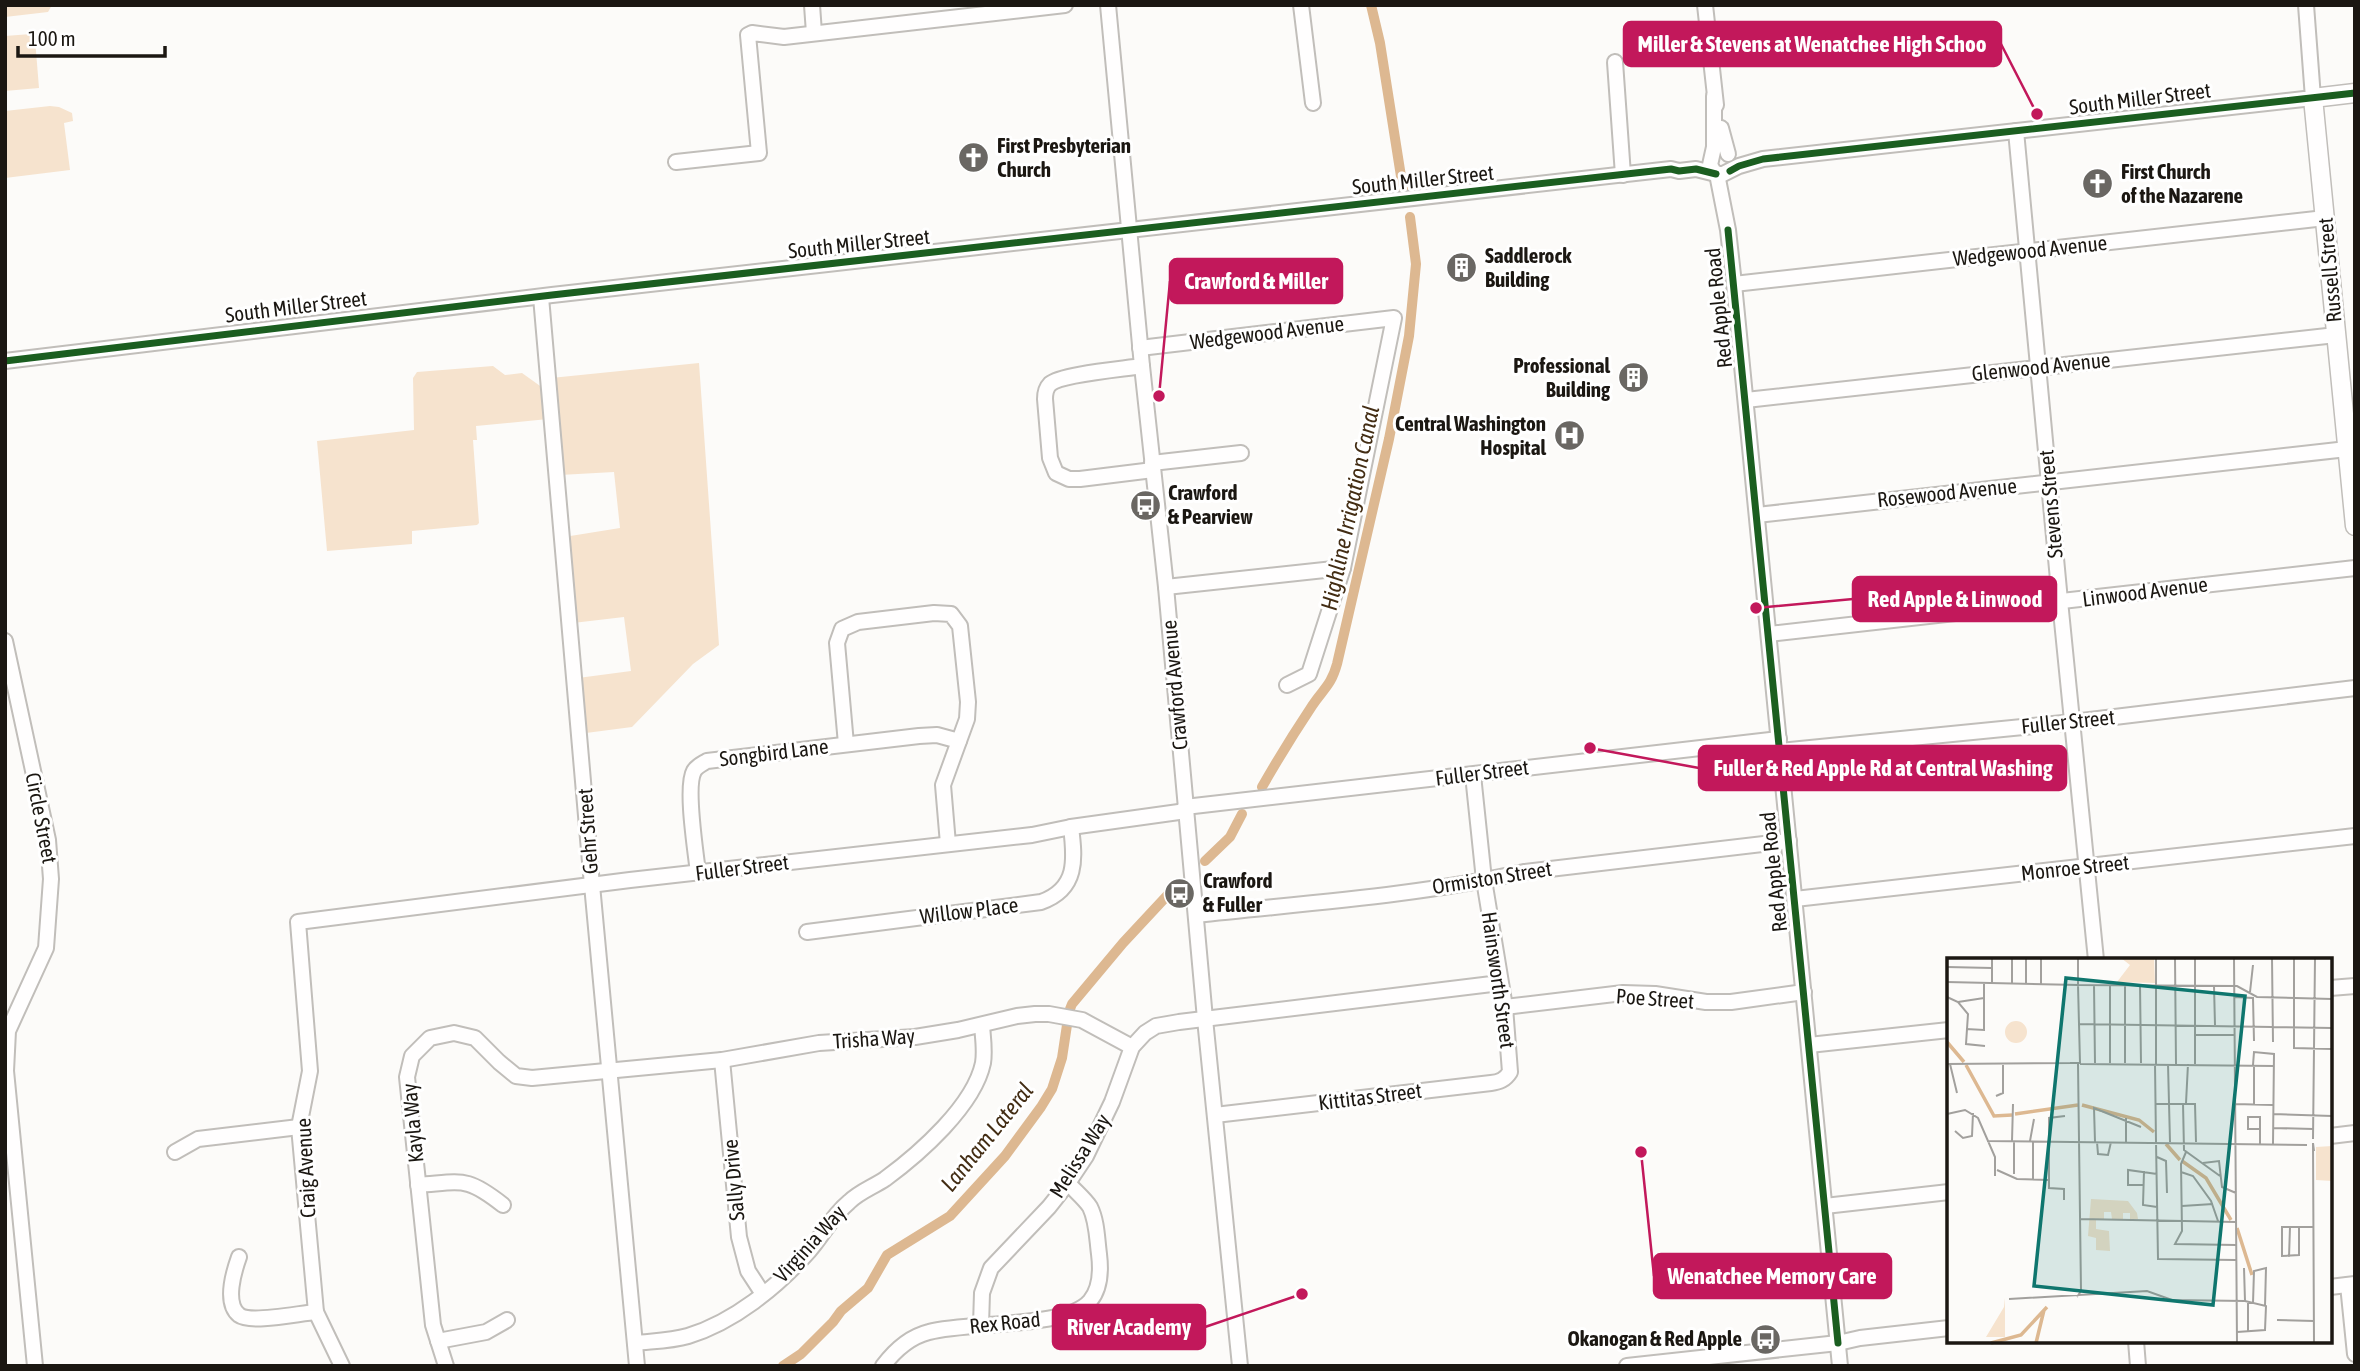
<svg xmlns="http://www.w3.org/2000/svg" width="2360" height="1371" font-family="'Asap Condensed',sans-serif">
<style>
.green{fill:#f6e3ce}
.lines{fill:none;stroke-linecap:round;stroke-linejoin:round}
.canal{stroke:#ddb891;stroke-width:10}
.minor-casing{stroke:#c1beba;stroke-width:18}
.major-casing{stroke:#c1beba;stroke-width:21}
.minor{stroke:#fffefe;stroke-width:14}
.major{stroke:#fffefe;stroke-width:18}
.cycleway-casing{stroke:#fff;stroke-width:11}
.cycleway{stroke:#1b5e20;stroke-width:7}
.labels{text-anchor:middle;stroke-width:6;stroke-linejoin:round;paint-order:stroke}
.street-label{font-size:21px;fill:#1b1712;stroke:#fff}
.poi-label{font-size:21px;font-weight:bold;fill:#1b1712;stroke:#fff;text-anchor:start}
.water-label{font-size:23px;font-style:italic;fill:#432d14;stroke:#fff}
.inset-river{fill:none;stroke:#ddb891;stroke-width:3.5}
.inset-road{fill:none;stroke:#a2a09d;stroke-width:2}
.view{fill:#0f766e;fill-opacity:0.15;stroke:#0f766e;stroke-width:3.5}
.inset-edge{fill:none;stroke:#1b1712;stroke-width:3.5}
.leader{fill:none;stroke:#c2185b;stroke-width:2.5}
.callout-dot{fill:#c2185b;stroke:#fff;stroke-width:2.5}
.callout{fill:#c2185b;stroke:#c2185b;stroke-width:2.5}
.callout-label{font-size:23px;text-anchor:middle;font-weight:bold;fill:#fff}
</style>
<rect width="100%" height="100%" fill="#fcfbf9"/>
<g class="green">
<polygon points="5,5 52,5 48,12 5,17"/>
<polygon points="31,34 35,39 39,88 5,91 5,36"/>
<polygon points="50,106 59,107 72,113 73,121 64,123 70,170 5,178 5,111"/>
<polygon points="699,363 719,645 693,664 632,727 586,733 578,678 631,671 624,617 573,623 564,537 620,528 614,472 560,475 551,378"/>
<polygon points="493,366 505,375 522,373 543,388 548,419 476,426 477,440 473,440 479,523 477,525 412,531 412,544 327,551 317,441 414,430 413,378 417,372"/>
</g>
<g class="lines">
<g class="canal">
<polyline points="1371,5 1380,43 1403,189"/>
<path d="M1262,787c16,-28 32,-54 50,-81 11,-17 19,-20 25,-42l52,-225 20,-103 7,-72 -6,-47"/>
<polyline points="1205,861 1230,837 1242,814"/>
<polyline points="1070,1009 1072,1004 1123,943 1177,885"/>
<polyline points="783,1366 801,1354 833,1322 841,1311 868,1288 887,1255 950,1216 1005,1156 1041,1107 1052,1089 1062,1058 1067,1025"/>
</g>
<defs>
<g id="minor">
<polyline points="812,5 814,33"/>
<polyline points="1108,5 1142,366 1166,587 1205,1019 1240,1366"/>
<polyline points="1301,5 1313,103"/>
<polyline points="1705,5 1716,105"/>
<polyline points="1615,62 1623,175"/>
<polyline points="1714,96 1714,147 1710,165 1714,172 1721,175 1739,166 1763,159 2313,98 2306,5"/>
<polyline points="1721,128 1728,154"/>
<polyline points="2016,131 2060,601 2096,960"/>
<polyline points="676,162 759,153 748,35 752,33 784,37 1065,5"/>
<polyline points="1717,174 1728,230 1734,284 1840,1366"/>
<polyline points="1734,284 2325,218"/>
<polyline points="541,297 592,885 637,1366"/>
<polyline points="1140,348 1394,318 1343,568 1309,674 1287,685"/>
<polyline points="5,361 552,295 1671,169 1679,171 1696,169 1716,174"/>
<path d="M1142,366c-18,3 -81,8 -92,18 -4,4 -5,10 -5,15l5,59 6,15 13,6h11l73,-9"/>
<polyline points="1746,400 2336,335"/>
<polyline points="1152,463 1241,453"/>
<polyline points="1757,515 2347,449"/>
<polyline points="1166,587 1343,568"/>
<polyline points="1769,634 2355,568"/>
<polyline points="5,641 48,840 51,879 46,948 8,1031 6,1071 35,1366"/>
<polyline points="846,744 837,643 842,629 858,622 934,613 951,614 960,626 968,702 967,719 943,785 948,844"/>
<polyline points="1780,751 2073,722 2355,688"/>
<polyline points="1185,807 1779,739"/>
<path d="M698,873c-2,-20 -13,-86 -4,-102 3,-5 8,-7 13,-10l212,-25 18,-1 22,6"/>
<polyline points="1795,899 2355,836"/>
<path d="M1196,915c109,-12 220,-19 328,-43l265,-31"/>
<path d="M807,932l234,-30c37,-13 34,-43 30,-75"/>
<polyline points="2330,988 2355,986"/>
<polyline points="1505,1007 1623,993 1655,994 1706,1002 1731,1002 1804,992"/>
<polyline points="1809,1045 1949,1030"/>
<polyline points="722,1060 739,1237 748,1271 763,1294"/>
<path d="M1215,1115l276,-32c8,-1 14,-3 19,-11l-5,-65 -21,-127 -11,-105"/>
<polyline points="2330,1136 2355,1133"/>
<polyline points="175,1152 198,1139 299,1127"/>
<path d="M418,1185c45,-3 48,-9 85,20"/>
<polyline points="1825,1206 1949,1192"/>
<path d="M239,1257c-5,14 -15,46 0,58 12,9 61,-2 77,-3"/>
<polyline points="2348,1285 2355,1354"/>
<polyline points="2330,1287 2355,1284"/>
<polyline points="981,1325 982,1293 991,1268 1049,1207 1068,1183 1086,1156 1112,1102 1132,1047 1145,1033 1156,1026 1179,1022 1500,983"/>
<polyline points="438,1341 486,1332 507,1320"/>
<polyline points="2136,1341 2138,1366"/>
<path d="M635,1343c18,-2 36,-2 53,-7 46,-14 89,-49 121,-85 14,-16 23,-35 40,-49 10,-10 24,-15 36,-23 34,-25 89,-73 98,-116 2,-12 0,-25 -1,-37"/>
<polyline points="342,1366 316,1312 299,1127 310,1071 298,922 630,880 1032,835 1071,827 1186,811"/>
<polyline points="446,1366 433,1325 407,1077 412,1056 430,1038 454,1033 475,1038 499,1062 516,1076 532,1078 722,1060 819,1043 915,1037 958,1030 1017,1016 1035,1014 1049,1014 1082,1020 1132,1047"/>
<path d="M883,1366c12,-16 26,-29 46,-34 39,-11 137,-3 161,-31 11,-13 11,-31 9,-47 -2,-15 -2,-33 -9,-47 -5,-8 -15,-16 -22,-24"/>
<polyline points="1627,1366 1838,1343 1860,1338 1949,1328"/>
</g>
<polyline id="major" points="2355,93 2313,98 2355,526"/>
</defs>
<use href="#minor" class="minor-casing"/>
<use href="#major" class="major-casing"/>
<use href="#minor" class="minor"/>
<use href="#major" class="major"/>
<defs>
<g id="cycleway">
<polyline points="1730,171 1739,166 1763,159 2355,93"/>
<polyline points="1728,230 1838,1343"/>
<polyline points="5,361 552,295 1671,169 1679,171 1696,169 1716,174"/>
</g>
</defs>
<use href="#cycleway" class="cycleway-casing"/>
<use href="#cycleway" class="cycleway"/>
</g>
<defs>
<symbol id="church-disc" viewBox="-11 -11 22 22"><circle r="9.5" fill="#6a6763" stroke="#fff"/><path d="M-1.2-6h2.4v3.5h3.3v2.4h-3.3V6h-2.4V-.1h-3.3v-2.4h3.3Z" fill="#fff"/></symbol>
<symbol id="building-disc" viewBox="-11 -11 22 22"><circle r="9.5" fill="#6a6763" stroke="#fff"/><path d="M-4-6H4V6H1V3H-1V6H-4ZM-2.5-4.3h1.7v1.8h-1.7ZM.8-4.3h1.7v1.8H.8ZM-2.5-1h1.7V.8h-1.7ZM.8-1h1.7V.8H.8Z" fill="#fff"/></symbol>
<symbol id="hospital-disc" viewBox="-11 -11 22 22"><circle r="9.5" fill="#6a6763" stroke="#fff"/><path d="M-5-5h3v3.5h4V-5h3V5h-3V1.5h-4V5h-3Z" fill="#fff"/></symbol>
<symbol id="bus-disc" viewBox="-11 -11 22 22"><circle r="9.5" fill="#6a6763" stroke="#fff"/><path d="M-5-6H5V4H4V6H2V4H-2V6H-4V4H-5ZM-3.5-4V0h7V-4ZM-3.5 1.2v1.5H-2V1.2ZM2 1.2v1.5H3.5V1.2Z" fill="#fff"/></symbol>
</defs>
<g fill-rule="evenodd">
<use href="#church-disc" x="956" y="140" width="35" height="35"/>
<use href="#church-disc" x="2080" y="166" width="35" height="35"/>
<use href="#building-disc" x="1444" y="250" width="35" height="35"/>
<use href="#building-disc" x="1616" y="360" width="35" height="35"/>
<use href="#hospital-disc" x="1552" y="418" width="35" height="35"/>
<use href="#bus-disc" x="1128" y="488" width="35" height="35"/>
<use href="#bus-disc" x="1162" y="876" width="35" height="35"/>
<use href="#bus-disc" x="1748" y="1322" width="35" height="35"/>
</g>
<g class="labels">
<g class="street-label">
<text transform="translate(2140 99) rotate(-7)" y="7">South Miller Street</text>
<text transform="translate(1423 180) rotate(-6)" y="7">South Miller Street</text>
<text transform="translate(859 244) rotate(-6)" y="7">South Miller Street</text>
<text transform="translate(2030 251) rotate(-6)" y="7">Wedgewood Avenue</text>
<text transform="translate(2330 270) rotate(-95)" y="7">Russell Street</text>
<text transform="translate(296 307) rotate(-7)" y="7">South Miller Street</text>
<text transform="translate(1719 308) rotate(-96)" y="7">Red Apple Road</text>
<text transform="translate(1267 333) rotate(-7)" y="7">Wedgewood Avenue</text>
<text transform="translate(2041 367) rotate(-6)" y="7">Glenwood Avenue</text>
<text transform="translate(1947 493) rotate(-6)" y="7">Rosewood Avenue</text>
<text transform="translate(2051 504) rotate(-95)" y="7">Stevens Street</text>
<text transform="translate(2145 592) rotate(-7)" y="7">Linwood Avenue</text>
<text transform="translate(1175 685) rotate(-95)" y="7">Crawford Avenue</text>
<text transform="translate(2068 722) rotate(-6)" y="7">Fuller Street</text>
<text transform="translate(774 753) rotate(-7)" y="7">Songbird Lane</text>
<text transform="translate(1482 773) rotate(-7)" y="7">Fuller Street</text>
<text transform="translate(41 818) rotate(79)" y="7">Circle Street</text>
<text transform="translate(588 831) rotate(-94)" y="7">Gehr Street</text>
<text transform="translate(742 868) rotate(-7)" y="7">Fuller Street</text>
<text transform="translate(2075 868) rotate(-6)" y="7">Monroe Street</text>
<text transform="translate(1774 872) rotate(-96)" y="7">Red Apple Road</text>
<text transform="translate(1492 878) rotate(-9)" y="7">Ormiston Street</text>
<text transform="translate(969 911) rotate(-7)" y="7">Willow Place</text>
<text transform="translate(1498 980) rotate(82)" y="7">Hainsworth Street</text>
<text transform="translate(1655 999) rotate(4)" y="7">Poe Street</text>
<text transform="translate(874 1039) rotate(-4)" y="7">Trisha Way</text>
<text transform="translate(1370 1097) rotate(-7)" y="7">Kittitas Street</text>
<text transform="translate(413 1123) rotate(-95)" y="7">Kayla Way</text>
<text transform="translate(1080 1156) rotate(-58)" y="7">Melissa Way</text>
<text transform="translate(306 1168) rotate(-93)" y="7">Craig Avenue</text>
<text transform="translate(734 1180) rotate(-95)" y="7">Sally Drive</text>
<text transform="translate(810 1244) rotate(-48)" y="7">Virginia Way</text>
<text transform="translate(1005 1323) rotate(-6)" y="7">Rex Road</text>
</g>
<g class="poi-label">
<text x="997" y="153">First Presbyterian<tspan x="997" dy="24">Church</tspan></text>
<text x="2121" y="179">First Church<tspan x="2121" dy="24">of the Nazarene</tspan></text>
<text x="1485" y="263">Saddlerock<tspan x="1485" dy="24">Building</tspan></text>
<text x="1610" y="373" text-anchor="end">Professional<tspan x="1610" dy="24">Building</tspan></text>
<text x="1546" y="431" text-anchor="end">Central Washington<tspan x="1546" dy="24">Hospital</tspan></text>
<text x="1168" y="500">Crawford<tspan x="1168" dy="24">&amp; Pearview</tspan></text>
<text x="1203" y="888">Crawford<tspan x="1203" dy="24">&amp; Fuller</tspan></text>
<text x="1742" y="1346" text-anchor="end">Okanogan &amp; Red Apple</text>
</g>
<g class="water-label">
<text transform="translate(1350 508) rotate(-78)" y="8">Highline Irrigation Canal</text>
<text transform="translate(987 1137) rotate(-51)" y="8">Lanham Lateral</text>
</g>
</g>
<g transform="translate(1947 958)">
<rect width="385" height="385" fill="#fcfbf9"/>
<path d="M174,0h33l1,25 -38,-1 13,-17zM58 74a11 11 0 1 1 22 0a11 11 0 1 1-22 0ZM385,188v35l-16,-1v-33zM144,241l37,2 9,12 1,6 -8,1v-7h-7v7l-11,-1 -1,-7h-7v7h-8v10l13,2 1,20 -14,-1v-12l-8,-2zM58,340v39h-19l18,-30z" fill="#f6e3ce"/>
<path class="inset-river" d="M0,84l17,20M19,107l28,51 18,-1M135,147l57,15 15,12M68,156l63,-9M219,186l14,16M235,203l24,17 25,42M290,270l15,47M44,385l30,-8 26,-28M89,385l8,-33"/>
<path class="inset-road" d="M45,0v25M65,0v26M79,0v26M94,0v26M131,0v27l159,1 20,11 75,2M209,0v106M228,0l1,106M248,0v106M287,0l3,385M325,0l1,84M347,0v90l38,1M0,9l45,1M0,24l131,3 2,78h-10M147,27l1,78M163,27v78M178,27v78M193,27l1,78M267,28l1,39M303,34l3,-27M0,39l11,5 10,12 -2,30 19,2M287,39l19,1 1,43M11,44l26,-4M132,66l253,4M19,71l18,1v-47M248,77h39M0,106l126,-1M3,106l7,29M133,106l194,2M208,106l1,78M221,106l2,78M306,107l1,-13 20,2 -1,90M49,138l7,-3v-30M236,145l1,47 36,26M239,145l2,-39M208,146h40l1,38M288,146l38,1M307,146v-39M0,156l18,-4 13,8 17,39v19M326,156l59,2M179,160v24M326,170l40,1M8,173l8,7 9,-2 1,-23M366,181l2,-181M40,183l320,4M65,183l1,-37M67,183v33M83,183l4,-22M86,183v38M148,184l-1,-34 47,19M150,184l1,12 10,1 3,-13M209,184l2,117 78,1M313,186v-27h-12v12h12M367,193l-1,-8 1,200M239,194l-5,12 1,67 -7,13 61,1M210,199l9,4 1,32M256,205l16,-2 3,26 14,6M50,212l20,9 32,1M197,213l-1,34 14,2M234,214l12,4 18,25 7,20M196,227h-15v-15l29,4M117,242v-11l-15,-1v-70l16,-2M235,248l31,-2M133,261l156,3M352,269v28l-17,1v-29h32M342,299l1,-30M297,310l1,33M130,339l4,-6 -3,-227M62,341l138,-8 25,9 73,1 21,5 -1,24 -28,2M306,345l1,-32 12,-3 -1,38M330,362l37,1M301,374v-30"/>
<path class="view" d="M119,20l179,18 -32,309 -179,-19z"/>
<rect width="385" height="385" class="inset-edge"/>
</g>
<path class="leader" d="M2037 114L2001 44M1159 396L1170 281M1756 608L1853 599M1590 748L1699 768M1641 1152L1654 1276M1302 1294L1205 1327"/>
<g class="callout-dot">
<circle cx="2037" cy="114" r="7"/>
<circle cx="1159" cy="396" r="7"/>
<circle cx="1756" cy="608" r="7"/>
<circle cx="1590" cy="748" r="7"/>
<circle cx="1641" cy="1152" r="7"/>
<circle cx="1302" cy="1294" r="7"/>
</g>
<g class="callout">
<rect x="1624" y="22" width="377" height="44" rx="7"/>
<rect x="1170" y="259" width="172" height="44" rx="7"/>
<rect x="1853" y="577" width="203" height="44" rx="7"/>
<rect x="1699" y="746" width="367" height="44" rx="7"/>
<rect x="1654" y="1254" width="237" height="44" rx="7"/>
<rect x="1053" y="1305" width="152" height="44" rx="7"/>
</g>
<g class="callout-label">
<text x="1812" y="52">Miller &amp; Stevens at Wenatchee High Schoo</text>
<text x="1256" y="289">Crawford &amp; Miller</text>
<text x="1955" y="607">Red Apple &amp; Linwood</text>
<text x="1883" y="776">Fuller &amp; Red Apple Rd at Central Washing</text>
<text x="1772" y="1284">Wenatchee Memory Care</text>
<text x="1129" y="1335">River Academy</text>
</g>
<rect width="2360" height="1371" fill="none" stroke="#1b1712" stroke-width="14"/>
<path d="M18 46v10h147v-10" fill="none" stroke="#1b1712" stroke-width="3.5"/>
<text x="28" y="46" font-size="21" fill="#1b1712" stroke="#ffffff" stroke-width="5" paint-order="stroke">100 m</text>
</svg>
